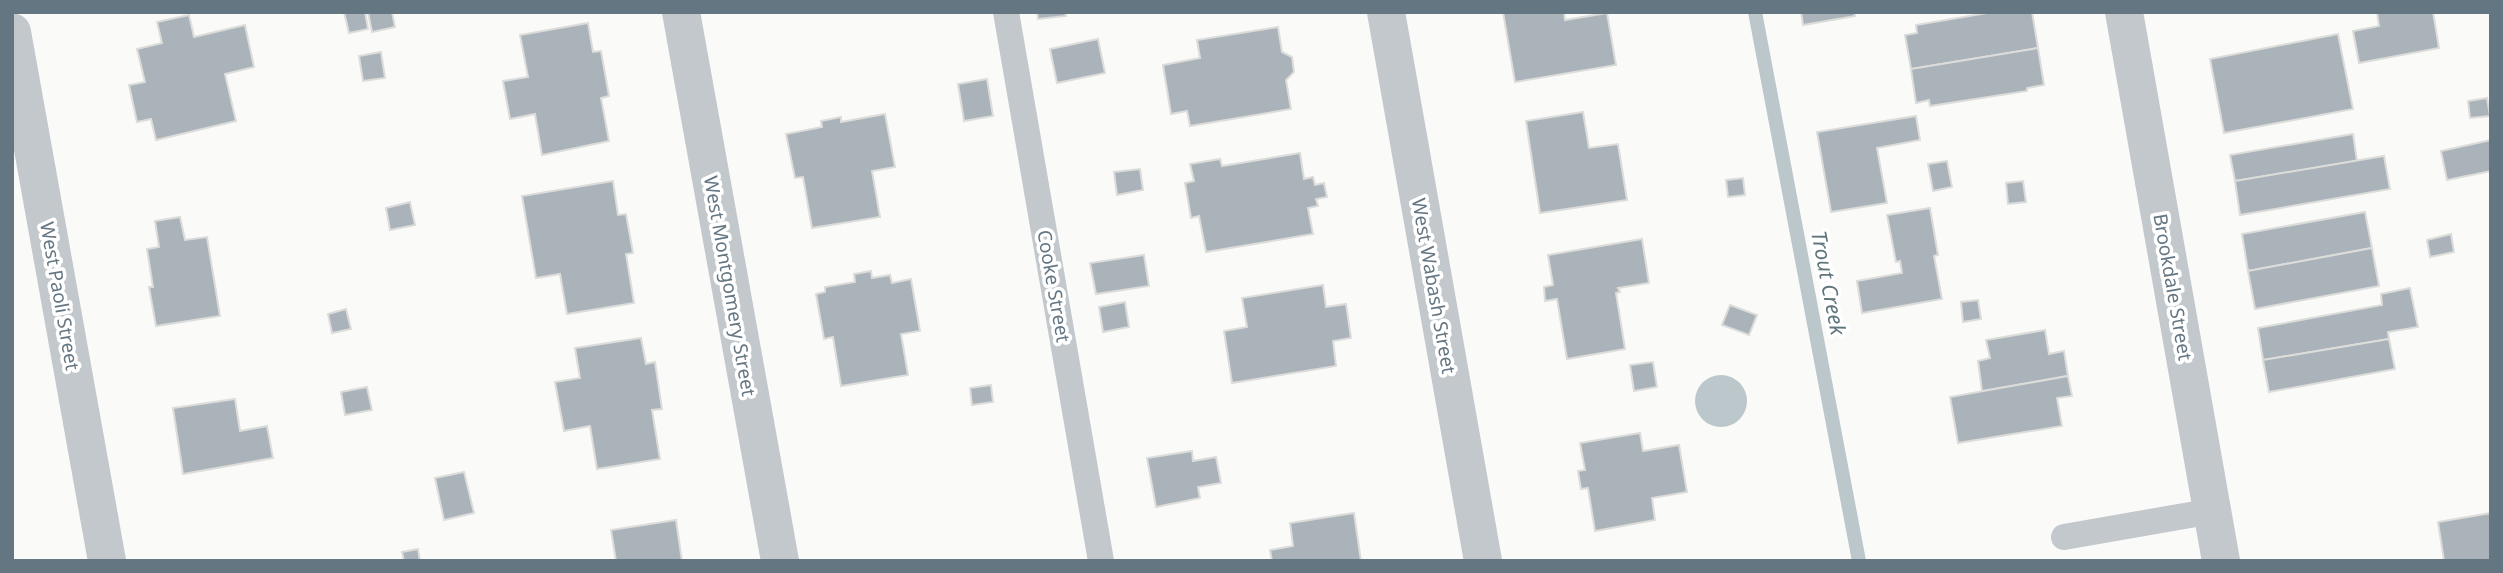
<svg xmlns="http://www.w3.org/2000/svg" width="2503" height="573" font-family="'Noto Sans',sans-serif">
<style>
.water{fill:#bbc7cb}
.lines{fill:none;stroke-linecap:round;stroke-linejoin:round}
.stream{stroke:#bbc7cb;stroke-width:14}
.building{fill:#aab3b9;stroke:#dcdcda;stroke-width:2}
.lane{stroke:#c3c8cc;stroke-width:26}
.street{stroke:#c3c8cc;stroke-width:38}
.labels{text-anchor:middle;stroke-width:7;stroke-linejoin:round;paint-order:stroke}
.street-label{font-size:19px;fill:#657683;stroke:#fff}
.water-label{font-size:21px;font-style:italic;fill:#60757c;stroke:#fff}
</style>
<rect width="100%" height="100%" fill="#fafaf8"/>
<circle class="water" cx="1721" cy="401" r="26"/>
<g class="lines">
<polyline class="stream" points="1755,12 1859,561"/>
</g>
<g class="building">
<polygon points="344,12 365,12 368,29 349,33"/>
<polygon points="368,12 392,12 395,27 372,32"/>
<polygon points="1037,12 1065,12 1066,16 1038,19"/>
<polygon points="1503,12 1564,12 1565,20 1607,13 1616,65 1515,82"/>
<polygon points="1801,12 1854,12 1855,16 1803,25"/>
<polygon points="1993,12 2032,12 2038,48 1911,69 1905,35 1917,33 1916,25"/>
<polygon points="2377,12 2433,12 2439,48 2359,63 2353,31 2379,26"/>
<polygon points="189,15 194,37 245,25 254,67 225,74 236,121 156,140 151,119 137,122 129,85 145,82 137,49 162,43 157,22"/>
<polygon points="588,23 593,52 601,51 609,96 601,98 609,141 542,155 535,114 510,119 503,81 528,77 520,35"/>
<polygon points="1278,27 1282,52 1292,57 1294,72 1286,80 1291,109 1190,126 1187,111 1171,114 1163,65 1200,58 1197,40"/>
<polygon points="2338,34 2353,109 2224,133 2210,59"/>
<polygon points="1098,39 1105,73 1057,83 1050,49"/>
<polygon points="2038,48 2044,85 2027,88 2027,91 1930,106 1929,100 1916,103 1911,69"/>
<polygon points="381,52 385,78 363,81 359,56"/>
<polygon points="987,79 993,116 964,121 958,84"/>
<polygon points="2487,98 2490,116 2470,118 2468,101"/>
<polygon points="1583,112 1589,148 1618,144 1627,200 1540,213 1526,121"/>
<polygon points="885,114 895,167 872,171 880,217 812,228 803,177 795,178 786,134 822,127 821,121 841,117 841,122"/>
<polygon points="1916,116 1920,140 1877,148 1887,203 1831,212 1817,132"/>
<polygon points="2353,134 2357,161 2235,181 2230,155"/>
<polygon points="2491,140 2491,171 2447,180 2441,151"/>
<polygon points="1300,153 1304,179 1313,177 1315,185 1324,183 1327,197 1316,199 1318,206 1308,208 1313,234 1206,252 1199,216 1191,218 1185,183 1194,181 1190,164 1220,159 1222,166"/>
<polygon points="2384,156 2390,189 2240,215 2235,181"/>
<polygon points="1947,161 1952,187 1933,191 1928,164"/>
<polygon points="1140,169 1143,190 1117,195 1114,172"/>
<polygon points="1743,178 1745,195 1728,197 1726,180"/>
<polygon points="613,181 618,215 626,214 633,253 626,254 634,303 567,314 560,274 536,278 522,196"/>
<polygon points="2023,181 2026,202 2008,204 2006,183"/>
<polygon points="410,202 415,225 390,230 386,208"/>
<polygon points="1930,208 1938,255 1934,256 1942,299 1862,313 1857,281 1902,273 1900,261 1896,262 1887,215"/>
<polygon points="2365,212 2372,248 2248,271 2242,234"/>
<polygon points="180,217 185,240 207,237 220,316 156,326 149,287 153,287 147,249 159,247 155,221"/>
<polygon points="2451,234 2454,252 2430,257 2427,240"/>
<polygon points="1642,239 1649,283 1618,288 1620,292 1616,293 1625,349 1567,359 1557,299 1545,301 1544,287 1553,285 1548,255"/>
<polygon points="2372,248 2379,286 2255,309 2248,271"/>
<polygon points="1144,255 1149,286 1096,294 1090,263"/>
<polygon points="871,271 872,278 890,275 892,283 911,279 920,331 901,334 908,375 841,386 833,337 824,339 816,294 825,292 825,287 855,282 854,274"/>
<polygon points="1323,285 1326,307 1346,304 1351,338 1333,341 1336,366 1232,383 1224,331 1247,327 1242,298"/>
<polygon points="2410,288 2418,327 2388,332 2389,339 2263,360 2258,328 2382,305 2381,294"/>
<polygon points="1978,300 1981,319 1963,322 1961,302"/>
<polygon points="1125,302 1129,327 1103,332 1099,307"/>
<polygon points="1730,305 1757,315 1749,335 1722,325"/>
<polygon points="346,309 351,329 332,333 328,314"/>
<polygon points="2045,330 2049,354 2064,351 2068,376 1982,391 1978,361 1990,358 1986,340"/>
<polygon points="641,338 646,364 655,362 662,409 652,410 660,459 597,469 590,426 564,431 555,382 580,378 575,348"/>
<polygon points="2389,339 2395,369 2269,392 2263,360"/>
<polygon points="1653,362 1657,387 1634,391 1630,365"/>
<polygon points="2068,376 2072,396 2057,398 2062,426 1958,443 1950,397"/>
<polygon points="991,385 993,402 972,405 970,388"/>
<polygon points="367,387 372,410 345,415 341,392"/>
<polygon points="235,399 240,431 267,426 273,458 183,474 173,408"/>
<polygon points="1640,433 1643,451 1679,445 1687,492 1652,498 1655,520 1595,531 1588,488 1581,489 1578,471 1585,470 1580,443"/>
<polygon points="1192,451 1193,461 1216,457 1221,483 1198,487 1200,498 1156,507 1147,458"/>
<polygon points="464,472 474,513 444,520 435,478"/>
<polygon points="1354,513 1361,561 1272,561 1270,550 1293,546 1290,523"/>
<polygon points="2491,513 2491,561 2444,561 2438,522"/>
<polygon points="676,520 682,561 616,561 611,530"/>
<polygon points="418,549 420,561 404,561 402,552"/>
</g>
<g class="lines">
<g class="lane">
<polyline points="1006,12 1101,561"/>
<polyline points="2064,537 2213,511"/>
</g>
<g class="street">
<polyline points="681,12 780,561"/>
<polyline points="1386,12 1483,561"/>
<polyline points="2124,12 2221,561"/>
<polyline points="12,32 107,561"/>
</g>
</g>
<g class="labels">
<g class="street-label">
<text transform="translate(730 286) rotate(80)" y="7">West Montgomery Street</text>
<text transform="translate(1054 286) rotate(80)" y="7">Cooke Street</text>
<text transform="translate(1434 286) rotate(80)" y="7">West Wabash Street</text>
<text transform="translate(2173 287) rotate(80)" y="7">Brookdale Street</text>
<text transform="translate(60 296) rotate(80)" y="7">West Paoli Street</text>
</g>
<g class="water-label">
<text transform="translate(1828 283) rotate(79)" y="7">Trout Creek</text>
</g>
</g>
<rect width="2503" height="573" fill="none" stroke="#657683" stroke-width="28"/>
</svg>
